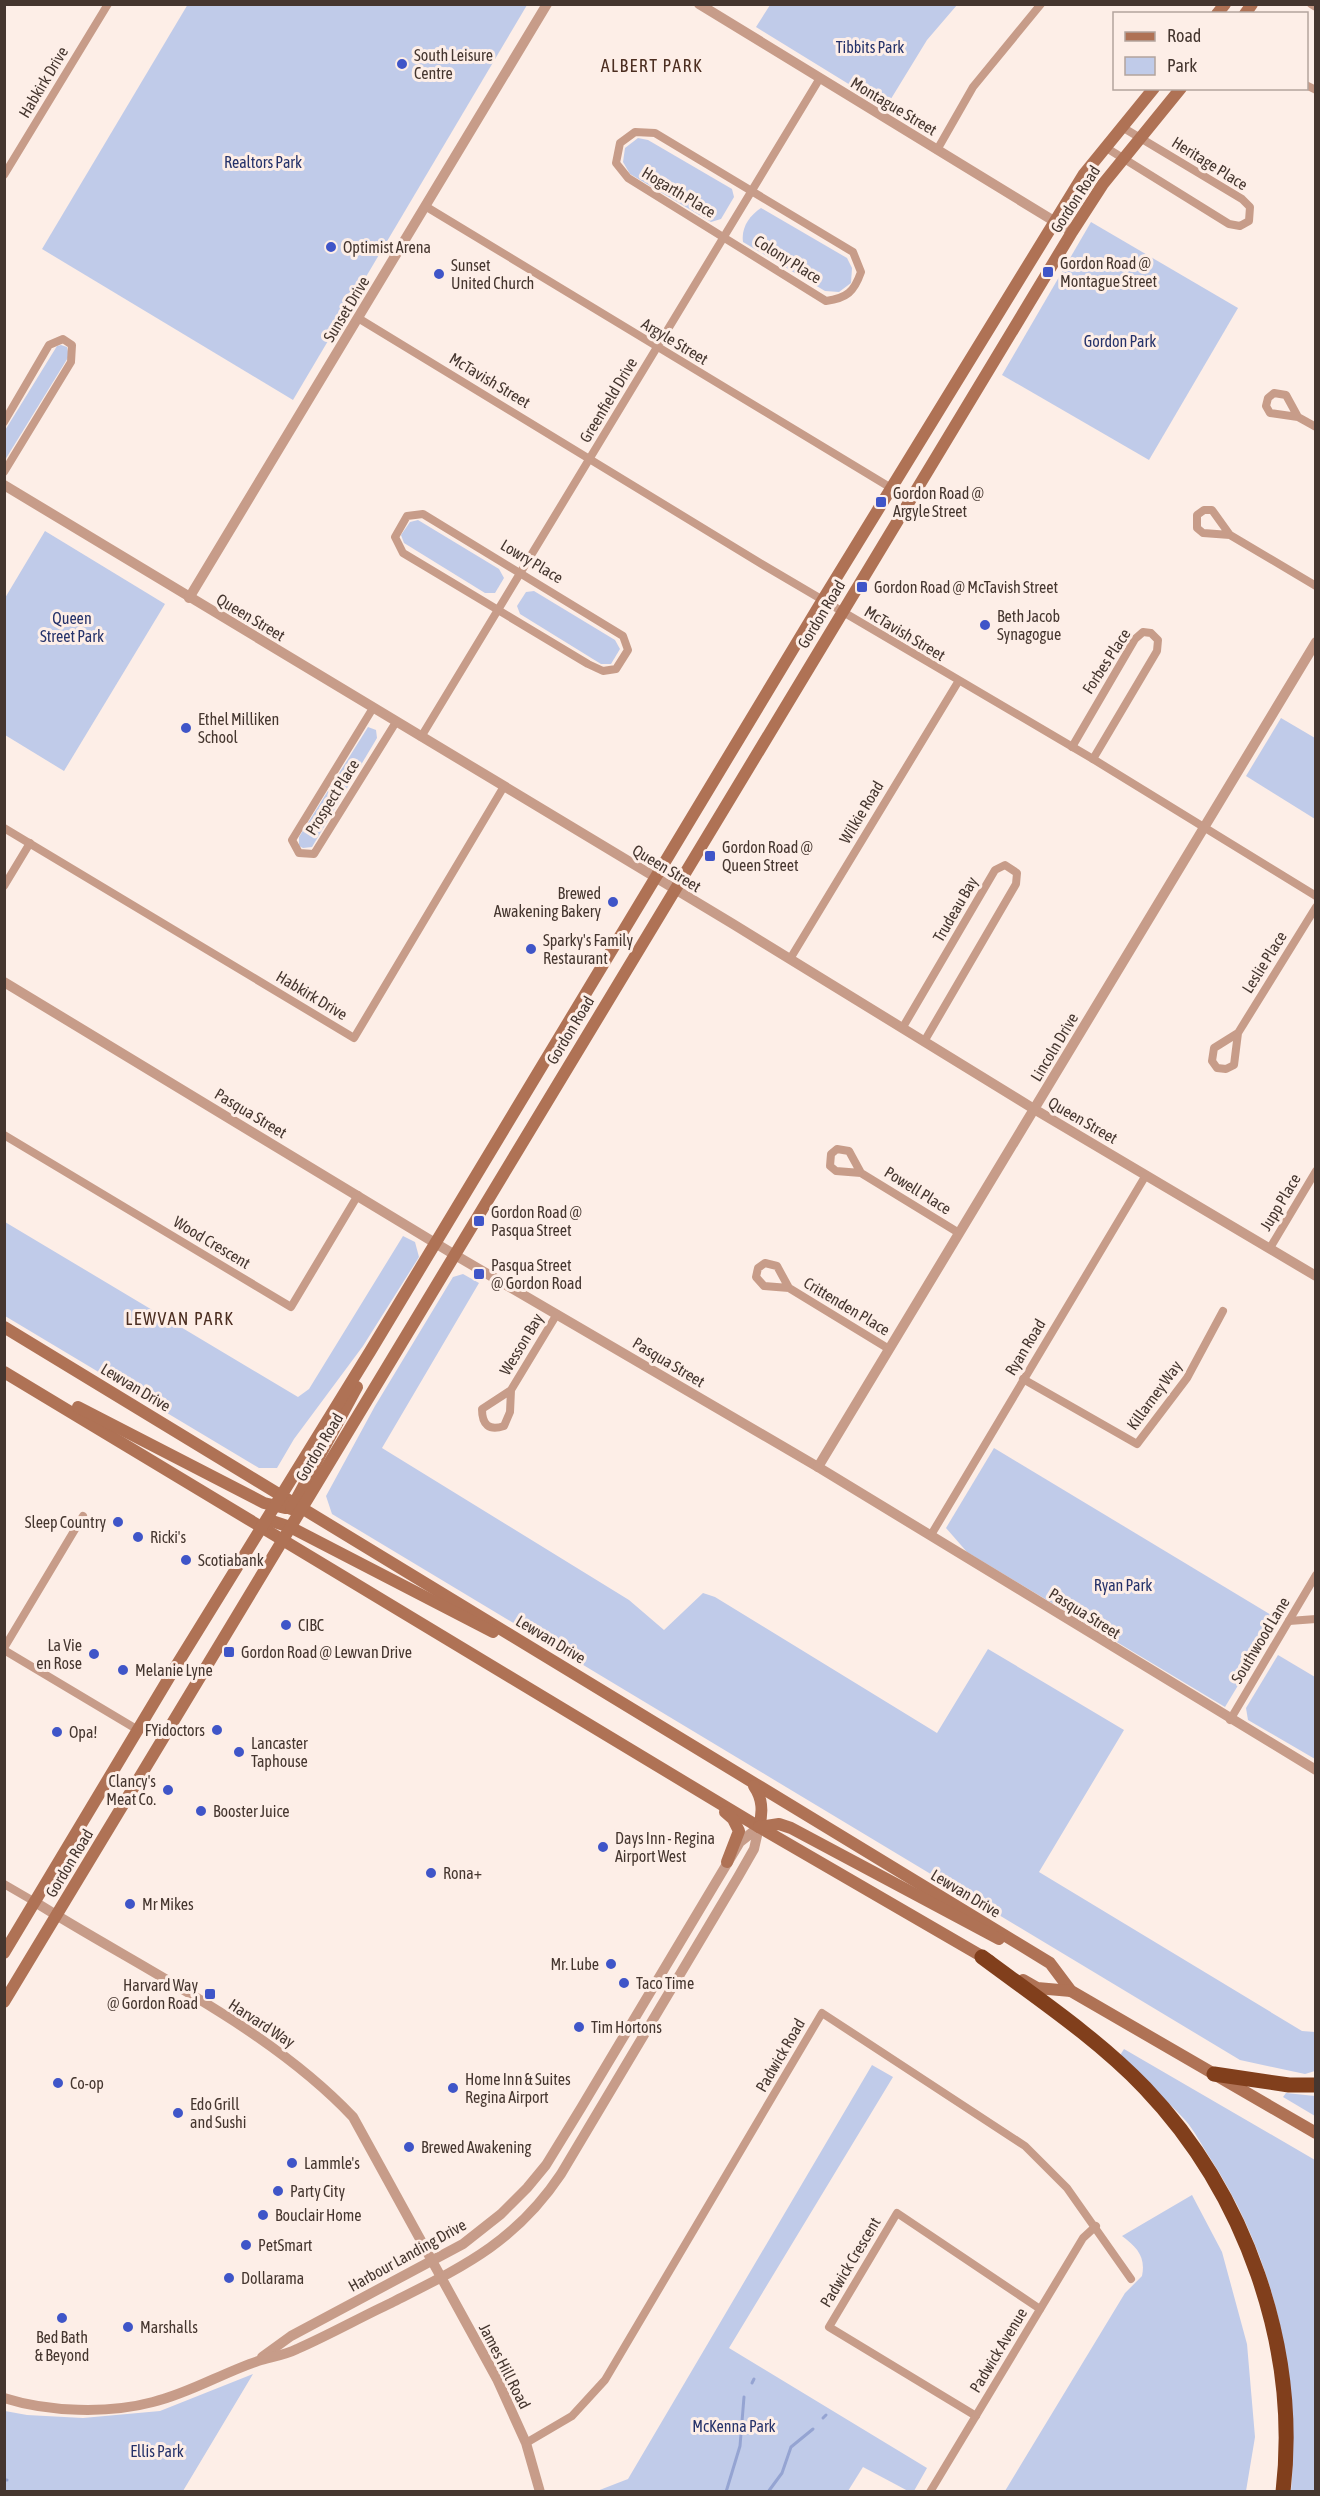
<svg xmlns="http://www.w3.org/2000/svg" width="1320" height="2496" font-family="'Asap Condensed',sans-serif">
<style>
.green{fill:#c0cbe9}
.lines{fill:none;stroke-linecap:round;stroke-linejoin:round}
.stream{stroke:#95a4d2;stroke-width:3}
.minor{stroke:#c79c89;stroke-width:8}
.tertiary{stroke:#c79c89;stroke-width:10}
.secondary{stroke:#af7255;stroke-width:12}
.motorway{stroke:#813f1c;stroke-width:15}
.poi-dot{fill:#3f55c8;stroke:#fdeee7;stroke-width:2}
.labels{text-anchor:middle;stroke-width:6;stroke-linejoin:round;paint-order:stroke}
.park-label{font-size:16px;fill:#25326a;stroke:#fdeee7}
.poi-label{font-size:16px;fill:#45362f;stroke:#fdeee7;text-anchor:start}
.street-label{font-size:16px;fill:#45362f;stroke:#fdeee7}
.neighbourhood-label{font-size:18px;letter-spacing:1.5px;fill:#4c2e21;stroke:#fdeee7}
</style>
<rect width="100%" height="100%" fill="#fdeee7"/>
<g class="green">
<polygon points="188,4 527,5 293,400 42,249"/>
<polygon points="770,5 770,4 957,5 927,40 886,107 756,27"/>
<polygon points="638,138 648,140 732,189 734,197 721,219 711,222 630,174 623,162 625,148"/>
<path d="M761,208l86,50 5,10 -1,15 -12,9 -14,-1 -82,-49c-2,-14 6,-26 18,-34z"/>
<polygon points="1091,222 1238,308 1149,460 1002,375"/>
<polygon points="61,345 67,347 69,356 5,460 4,432 57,346"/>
<polygon points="418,520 499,569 504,578 495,593 485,593 404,543 401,535 410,522"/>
<polygon points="45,531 165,604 64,771 5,735 5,598"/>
<polygon points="534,591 615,640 620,649 611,664 601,664 520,614 517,606 526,592"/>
<polygon points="1281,718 1315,738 1315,819 1246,776"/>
<polygon points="368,727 376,730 377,738 312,847 303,848 299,846 299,837"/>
<polygon points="5,1222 298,1397 309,1389 403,1236 415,1242 419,1257 363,1346 294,1439 277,1468 259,1468 5,1316"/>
<polygon points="463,1274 479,1283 382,1448 629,1600 664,1630 703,1593 715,1597 937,1733 988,1649 1124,1730 1039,1872 1302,2031 1315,2032 1315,2071 1305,2074 1240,2060 332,1514 326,1496 375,1406 453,1277"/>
<polygon points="994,1448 1278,1619 1225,1707 967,1552 946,1528"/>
<polygon points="1278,1655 1315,1677 1315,1759 1248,1720 1246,1708"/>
<path d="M1124,2049l191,111v331h-24c10,-116 -17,-235 -81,-333 -8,-12 -15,-27 -25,-38 -20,-22 -44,-42 -66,-63z"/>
<polygon points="872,2065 893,2077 729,2348 927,2468 914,2491 908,2491 863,2467 848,2491 597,2491 628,2479"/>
<polygon points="1286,2093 1315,2096 1315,2116 1283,2097"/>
<path d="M1192,2195l30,57 25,92 8,93 -9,54h-241l120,-198 17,-17c4,-19 -5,-29 -20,-40z"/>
<polygon points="253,2374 183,2491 5,2491 5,2411 27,2415 83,2418 160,2411"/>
</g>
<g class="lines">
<g class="stream">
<polyline points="752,2383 754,2379"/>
<polyline points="823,2418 826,2415"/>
<polyline points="4,2480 7,2480"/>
<polyline points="726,2492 740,2446 744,2397"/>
<polyline points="768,2492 782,2473 791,2447 813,2429"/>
</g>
<g class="minor">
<polyline points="1311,4 1316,7"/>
<polyline points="1306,85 1316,90"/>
<path d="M635,132l20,1 198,119 8,20c-7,20 -14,26 -35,29l-198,-123 -12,-15 4,-20z"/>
<polyline points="1105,147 1229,224 1240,226 1249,221 1250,207 1242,199 1122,127"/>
<polyline points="937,150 973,87 1041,4"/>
<polyline points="4,175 108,4"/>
<polyline points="425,206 911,500"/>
<polyline points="358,318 765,566 1093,759 1316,896"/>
<polyline points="1298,417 1286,395 1274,393 1268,398 1266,406 1270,413 1298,417 1316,427"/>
<polyline points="4,422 49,345 63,339 72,345 71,362 4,472"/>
<polygon points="423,514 623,636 628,650 616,669 603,671 588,664 403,553 395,537 407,516"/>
<polyline points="1230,535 1212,510 1204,510 1197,515 1197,528 1203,533 1230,535 1316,586"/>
<polyline points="373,708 292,840 299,853 314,854 396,722"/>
<polyline points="421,737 820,78"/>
<polyline points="1072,747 1135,639 1143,632 1151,633 1158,640 1157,651 1093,759"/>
<polyline points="4,828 354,1038 503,788"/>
<polyline points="4,886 30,843"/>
<polyline points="790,959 958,682"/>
<polyline points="903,1027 995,870 1005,865 1017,873 1016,884 925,1040"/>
<polyline points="1238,1033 1234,1065 1226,1069 1217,1068 1212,1061 1214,1048 1238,1033 1316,907"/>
<polyline points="4,1135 291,1307 358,1195"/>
<polyline points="861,1173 849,1151 837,1149 831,1154 830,1166 836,1171 861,1173 959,1233"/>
<polyline points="1270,1248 1316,1171"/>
<polyline points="789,1288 777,1266 765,1263 758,1268 756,1277 764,1286 789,1288 889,1349"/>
<polyline points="1023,1379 1137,1444 1187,1378 1223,1311"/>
<path d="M511,1390l-29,19c0,16 7,22 22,17l6,-14 1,-22 46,-76"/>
<polyline points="931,1535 1146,1175"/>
<polyline points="1289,1621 1316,1619"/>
<polyline points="4,1648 83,1516"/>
<polyline points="4,1650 138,1730"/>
<polyline points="1230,1720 1316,1575"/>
<polyline points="4,1884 35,1902"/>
<polyline points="976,2416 829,2327 897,2213 1040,2309"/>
<polyline points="526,2443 572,2416 605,2380 822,2013 1025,2146 1067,2188 1131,2279"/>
<polyline points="930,2492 1083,2238 1096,2226"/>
</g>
<g class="tertiary">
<polyline points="699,4 1072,232"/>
<polyline points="4,485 733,924 1034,1109 1316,1276"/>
<polyline points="189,598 547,4"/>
<polyline points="4,982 455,1255 818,1467 1316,1770"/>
<polyline points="818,1467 1316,642"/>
<path d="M35,1902c105,66 233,125 318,215l144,262 29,64 14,49"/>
<polyline points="262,2357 291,2336 463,2244 501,2214 527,2188 546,2165 581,2108 740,1842 759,1827"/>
<path d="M4,2398c44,14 104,16 149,4 37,-9 69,-29 105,-41 13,-4 27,-6 39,-12 32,-14 62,-31 94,-46 71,-36 124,-60 170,-129l177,-297 16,-28 5,-22"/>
</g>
<g class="secondary">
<polyline points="1217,14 1225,4"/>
<polyline points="1245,14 1252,4"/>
<polyline points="4,1327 1050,1963 1071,1991 1316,2133"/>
<polyline points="4,1372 759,1827 990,1961"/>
<polyline points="78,1407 264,1503 285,1508 302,1508"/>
<polyline points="291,1509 357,1387"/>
<polyline points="261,1527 272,1521 290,1527 493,1632"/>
<path d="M754,1786c9,13 9,26 5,41"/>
<polyline points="725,1812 733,1819 739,1831 727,1862"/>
<polyline points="759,1827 779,1824 791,1828 999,1939"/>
<polyline points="4,1953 176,1666 371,1350 822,601 1084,174 1154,88"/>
<polyline points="1023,1980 1037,1988 1071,1991"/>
<polyline points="4,2002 1072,232 1103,184 1181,88"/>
</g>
<g class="motorway">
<path d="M982,1957c55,41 115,81 163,131 100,105 155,258 138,404"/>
<polyline points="1214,2074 1289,2085 1316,2085"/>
</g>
</g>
<g class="poi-dot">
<circle cx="402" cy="64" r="6"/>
<circle cx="331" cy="247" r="6"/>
<rect x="1042" y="266" width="12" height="12" rx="3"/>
<circle cx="439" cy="274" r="6"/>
<rect x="875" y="496" width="12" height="12" rx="3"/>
<rect x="856" y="581" width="12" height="12" rx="3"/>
<circle cx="985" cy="625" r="6"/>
<circle cx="186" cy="728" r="6"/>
<rect x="704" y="850" width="12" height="12" rx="3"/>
<circle cx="613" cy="902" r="6"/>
<circle cx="531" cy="949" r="6"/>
<rect x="473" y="1215" width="12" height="12" rx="3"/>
<rect x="473" y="1268" width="12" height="12" rx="3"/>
<circle cx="118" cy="1522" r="6"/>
<circle cx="138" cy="1537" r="6"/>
<circle cx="186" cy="1560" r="6"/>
<circle cx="286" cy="1625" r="6"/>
<rect x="223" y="1646" width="12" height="12" rx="3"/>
<circle cx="94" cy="1654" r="6"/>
<circle cx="123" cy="1670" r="6"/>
<circle cx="217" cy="1730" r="6"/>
<circle cx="57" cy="1732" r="6"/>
<circle cx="239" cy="1752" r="6"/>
<circle cx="168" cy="1790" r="6"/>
<circle cx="201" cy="1811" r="6"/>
<circle cx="603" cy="1847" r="6"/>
<circle cx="431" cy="1873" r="6"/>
<circle cx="130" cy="1904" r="6"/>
<circle cx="611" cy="1964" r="6"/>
<circle cx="624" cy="1983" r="6"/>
<rect x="204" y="1988" width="12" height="12" rx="3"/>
<circle cx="579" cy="2027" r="6"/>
<circle cx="58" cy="2083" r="6"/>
<circle cx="453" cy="2088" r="6"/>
<circle cx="178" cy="2113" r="6"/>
<circle cx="409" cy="2147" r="6"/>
<circle cx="292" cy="2163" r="6"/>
<circle cx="278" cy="2191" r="6"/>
<circle cx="263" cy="2215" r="6"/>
<circle cx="246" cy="2245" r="6"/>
<circle cx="229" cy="2278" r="6"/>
<circle cx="62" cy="2318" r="6"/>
<circle cx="128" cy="2327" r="6"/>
</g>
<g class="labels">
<g class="park-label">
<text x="870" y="53">Tibbits Park</text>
<text x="263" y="168">Realtors Park</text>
<text x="1120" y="347">Gordon Park</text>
<text x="72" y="624">Queen<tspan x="72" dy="18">Street Park</tspan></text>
<text x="1123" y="1591">Ryan Park</text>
<text x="734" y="2432">McKenna Park</text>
<text x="157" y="2457">Ellis Park</text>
</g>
<g class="poi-label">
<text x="414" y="61">South Leisure<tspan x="414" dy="18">Centre</tspan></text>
<text x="343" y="253">Optimist Arena</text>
<text x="1060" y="269">Gordon Road @<tspan x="1060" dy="18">Montague Street</tspan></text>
<text x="451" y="271">Sunset<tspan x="451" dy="18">United Church</tspan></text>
<text x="893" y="499">Gordon Road @<tspan x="893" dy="18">Argyle Street</tspan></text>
<text x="874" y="593">Gordon Road @ McTavish Street</text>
<text x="997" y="622">Beth Jacob<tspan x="997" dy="18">Synagogue</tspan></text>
<text x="198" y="725">Ethel Milliken<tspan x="198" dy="18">School</tspan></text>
<text x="722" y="853">Gordon Road @<tspan x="722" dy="18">Queen Street</tspan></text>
<text x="601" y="899" text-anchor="end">Brewed<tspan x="601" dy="18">Awakening Bakery</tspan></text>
<text x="543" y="946">Sparky's Family<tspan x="543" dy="18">Restaurant</tspan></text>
<text x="491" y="1218">Gordon Road @<tspan x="491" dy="18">Pasqua Street</tspan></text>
<text x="491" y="1271">Pasqua Street<tspan x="491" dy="18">@ Gordon Road</tspan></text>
<text x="106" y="1528" text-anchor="end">Sleep Country</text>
<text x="150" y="1543">Ricki's</text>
<text x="198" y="1566">Scotiabank</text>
<text x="298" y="1631">CIBC</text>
<text x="82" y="1651" text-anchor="end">La Vie<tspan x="82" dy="18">en Rose</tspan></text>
<text x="241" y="1658">Gordon Road @ Lewvan Drive</text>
<text x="135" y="1676">Melanie Lyne</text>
<text x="205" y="1736" text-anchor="end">FYidoctors</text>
<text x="69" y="1738">Opa!</text>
<text x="251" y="1749">Lancaster<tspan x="251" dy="18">Taphouse</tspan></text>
<text x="156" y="1787" text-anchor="end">Clancy's<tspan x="156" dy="18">Meat Co.</tspan></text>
<text x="213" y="1817">Booster Juice</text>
<text x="615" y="1844">Days Inn - Regina<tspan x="615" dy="18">Airport West</tspan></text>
<text x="443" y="1879">Rona+</text>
<text x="142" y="1910">Mr Mikes</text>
<text x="599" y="1970" text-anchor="end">Mr. Lube</text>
<text x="636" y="1989">Taco Time</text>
<text x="198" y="1991" text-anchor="end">Harvard Way<tspan x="198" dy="18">@ Gordon Road</tspan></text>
<text x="591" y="2033">Tim Hortons</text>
<text x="465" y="2085">Home Inn &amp; Suites<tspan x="465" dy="18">Regina Airport</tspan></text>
<text x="70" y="2089">Co-op</text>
<text x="190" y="2110">Edo Grill<tspan x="190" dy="18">and Sushi</tspan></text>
<text x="421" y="2153">Brewed Awakening</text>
<text x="304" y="2169">Lammle's</text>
<text x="290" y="2197">Party City</text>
<text x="275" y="2221">Bouclair Home</text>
<text x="258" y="2251">PetSmart</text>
<text x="241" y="2284">Dollarama</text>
<text x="140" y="2333">Marshalls</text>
<text x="62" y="2343" text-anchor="middle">Bed Bath<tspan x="62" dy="18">&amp; Beyond</tspan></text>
</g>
<g class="street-label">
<text transform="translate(43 82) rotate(-59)" y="6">Habkirk Drive</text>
<text transform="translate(894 106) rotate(31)" y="6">Montague Street</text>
<text transform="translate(1210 163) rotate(32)" y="6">Heritage Place</text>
<text transform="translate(679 192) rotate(31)" y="6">Hogarth Place</text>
<text transform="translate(1075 199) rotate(-57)" y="6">Gordon Road</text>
<text transform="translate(788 259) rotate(32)" y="6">Colony Place</text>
<text transform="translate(346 309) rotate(-59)" y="6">Sunset Drive</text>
<text transform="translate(675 341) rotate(31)" y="6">Argyle Street</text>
<text transform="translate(490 380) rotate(31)" y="6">McTavish Street</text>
<text transform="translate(608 400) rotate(-59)" y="6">Greenfield Drive</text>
<text transform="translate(532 561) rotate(31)" y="6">Lowry Place</text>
<text transform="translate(821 614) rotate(-59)" y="6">Gordon Road</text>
<text transform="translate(251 617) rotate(31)" y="6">Queen Street</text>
<text transform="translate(905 633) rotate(31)" y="6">McTavish Street</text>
<text transform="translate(1106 661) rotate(-57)" y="6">Forbes Place</text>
<text transform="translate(332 797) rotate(-58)" y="6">Prospect Place</text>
<text transform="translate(861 812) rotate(-59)" y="6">Wilkie Road</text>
<text transform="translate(667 868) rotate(31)" y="6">Queen Street</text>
<text transform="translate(955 909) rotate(-60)" y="6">Trudeau Bay</text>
<text transform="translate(1264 962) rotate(-58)" y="6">Leslie Place</text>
<text transform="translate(312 995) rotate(31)" y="6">Habkirk Drive</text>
<text transform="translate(570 1030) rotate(-59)" y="6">Gordon Road</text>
<text transform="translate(1054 1047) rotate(-59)" y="6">Lincoln Drive</text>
<text transform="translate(251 1113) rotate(31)" y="6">Pasqua Street</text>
<text transform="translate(1083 1120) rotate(30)" y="6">Queen Street</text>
<text transform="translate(918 1190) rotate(32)" y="6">Powell Place</text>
<text transform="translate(1280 1202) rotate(-59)" y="6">Jupp Place</text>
<text transform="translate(212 1242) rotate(31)" y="6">Wood Crescent</text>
<text transform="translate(847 1306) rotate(31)" y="6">Crittenden Place</text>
<text transform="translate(521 1344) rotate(-59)" y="6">Wesson Bay</text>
<text transform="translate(1025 1347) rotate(-59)" y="6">Ryan Road</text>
<text transform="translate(669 1362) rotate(31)" y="6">Pasqua Street</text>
<text transform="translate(136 1387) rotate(31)" y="6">Lewvan Drive</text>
<text transform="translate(1154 1395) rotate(-54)" y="6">Killarney Way</text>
<text transform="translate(319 1447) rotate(-59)" y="6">Gordon Road</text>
<text transform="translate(1085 1613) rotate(32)" y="6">Pasqua Street</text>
<text transform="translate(551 1639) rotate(31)" y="6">Lewvan Drive</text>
<text transform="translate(1260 1640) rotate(-59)" y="6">Southwood Lane</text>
<text transform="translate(69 1863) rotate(-59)" y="6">Gordon Road</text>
<text transform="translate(966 1893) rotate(31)" y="6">Lewvan Drive</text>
<text transform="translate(262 2023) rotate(33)" y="6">Harvard Way</text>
<text transform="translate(780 2055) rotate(-60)" y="6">Padwick Road</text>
<text transform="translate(407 2255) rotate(-29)" y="6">Harbour Landing Drive</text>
<text transform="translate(850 2262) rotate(-59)" y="6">Padwick Crescent</text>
<text transform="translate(998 2350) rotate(-59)" y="6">Padwick Avenue</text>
<text transform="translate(505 2366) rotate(63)" y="6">James Hill Road</text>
</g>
<g class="neighbourhood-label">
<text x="652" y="72">ALBERT PARK</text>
<text x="180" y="1325">LEWVAN PARK</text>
</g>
</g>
<rect width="1320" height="2496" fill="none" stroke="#45362f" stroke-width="12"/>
<rect x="1113" y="12" width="195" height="78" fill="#fdeee7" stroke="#b3a49d" stroke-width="1.5"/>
<rect x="1125" y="32" width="30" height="9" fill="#af7255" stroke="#b3a49d" stroke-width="1.5"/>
<text x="1167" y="42" font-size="18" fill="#45362f">Road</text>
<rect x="1125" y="57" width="30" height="18" fill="#c0cbe9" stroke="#b3a49d" stroke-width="1.5"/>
<text x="1167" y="72" font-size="18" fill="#45362f">Park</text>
</svg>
